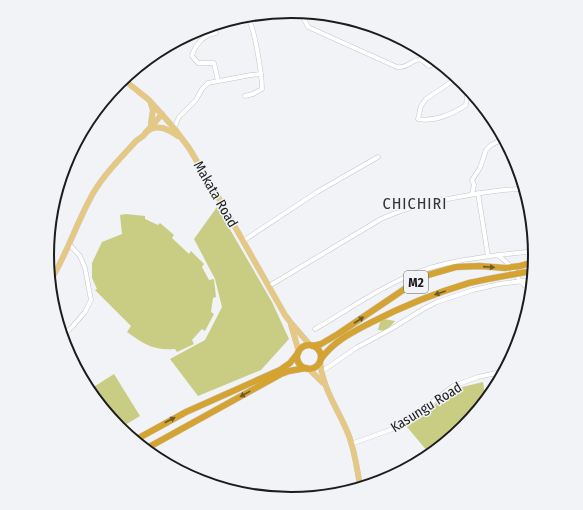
<svg xmlns="http://www.w3.org/2000/svg" width="583" height="510" font-family="'Fira Sans Condensed',sans-serif">
<style>
.green{fill:#c9cd84}
.lines{fill:none;stroke-linecap:round;stroke-linejoin:round}
.minor-casing{stroke:#c4c5c8;stroke-width:5}
.major-casing{stroke:#cdcdcd;stroke-width:6}
.highway-casing{stroke:#cdcdcd;stroke-width:7}
.minor{stroke:#fff;stroke-width:4}
.major{stroke:#e5c884;stroke-width:5.5}
.highway{stroke:#d4a332;stroke-width:6}
.oneway{fill:#6f5926}
.labels{text-anchor:middle;stroke-width:3;stroke-linejoin:round;paint-order:stroke}
.shield{fill:#f2f3f6;stroke:#5c5c5e;stroke-width:1}
.shield-label{font-size:13px;font-weight:bold;fill:#1c1c1d}
.street-label{font-size:14px;fill:#1c1c1d;stroke:#f2f3f6}
.quarter-label{font-size:16px;letter-spacing:1px;fill:#343537;stroke:#f2f3f6}
.rim{fill:none;stroke:#1c1c1d;stroke-width:2}
</style>
<rect width="100%" height="100%" fill="#f2f3f6"/>
<g class="green">
<polygon points="217,207 272,302 289,339 261,370 198,396 170,359 205,340 222,307 215,279 194,239"/>
<path d="M126,214l19,2v3l13,6 2,-2 14,12 -2,3 17,16 2,-3 13,13 -2,3 7,13 5,-1 2,18 -3,1 -2,14 3,2 -9,17 -3,-2 -10,11 2,4 -17,8 -2,-3c-21,2 -31,-5 -48,-17l4,-6 -36,-36 2,-1 -5,-11v-15l10,-21 20,-8 -2,-19z"/>
<polygon points="384,319 395,321 386,331 378,330 380,322"/>
<polygon points="114,374 140,416 120,428 92,388"/>
<polygon points="483,382 485,395 464,428 428,452 407,427 454,389"/>
</g>
<g class="lines">
<defs>
<g id="minor">
<path d="M301,13l7,14 89,40c11,2 18,-10 24,-7 3,1 5,4 8,6l7,-3"/>
<path d="M216,33c-12,2 -21,11 -24,23l6,7h16l4,18"/>
<path d="M457,78l-31,21 -5,7 -3,13c16,3 35,-5 48,-14l2,-17"/>
<path d="M245,96l8,-2 9,-5c0,-14 -7,-58 -13,-69"/>
<polyline points="174,128 179,117 196,100 202,89 208,83 251,75 261,74"/>
<polyline points="497,131 503,144 506,146"/>
<polyline points="478,193 488,256"/>
<polyline points="472,194 474,185 472,180 480,168 486,150 491,145 501,140"/>
<polyline points="243,241 317,192 378,157"/>
<path d="M498,255c4,4 9,7 12,11 7,8 9,18 19,22"/>
<path d="M269,286l112,-67c28,-13 59,-19 89,-24 17,-3 35,-6 52,-6"/>
<path d="M315,329c30,-17 59,-38 91,-52 39,-18 87,-21 129,-26"/>
<polyline points="63,335 72,327 85,312 91,300 85,268 80,256 69,244"/>
<polyline points="321,372 356,348 391,329 425,308 437,302 473,290 499,284 531,280"/>
<polyline points="351,444 401,426 453,386 478,377 501,372"/>
</g>
<g id="major">
<polyline points="123,79 149,100 174,128 189,148 217,195 285,315 291,323 310,345"/>
<polyline points="151,123 153,110 151,104"/>
<path d="M146,132c11,-9 22,-3 32,4"/>
<path d="M52,278c15,-25 24,-53 38,-79 11,-22 30,-40 46,-58l7,-5 19,-22"/>
<polyline points="291,325 299,352"/>
<path d="M320,361c3,30 19,49 29,75 6,16 8,34 11,49"/>
<polyline points="308,368 323,383"/>
</g>
<g id="highway">
<circle cx="309" cy="357" r="12"/>
<polyline points="313,346 321,344 338,334 412,284 428,275 456,267 480,266 505,268 520,266 534,262"/>
<path d="M321,359c13,-18 30,-26 49,-36 31,-16 65,-30 99,-40 21,-5 42,-8 63,-12"/>
<polyline points="137,439 186,412 280,370 290,363 298,353"/>
<polyline points="149,447 281,374 289,371 306,368"/>
</g>
</defs>
<use href="#minor" class="minor-casing"/>
<use href="#major" class="major-casing"/>
<use href="#highway" class="highway-casing"/>
<use href="#minor" class="minor"/>
<use href="#major" class="major"/>
<use href="#highway" class="highway"/>
</g>
<defs><path id="oneway-solid" d="M-6-.8H1V-3.2L6.5 0L1 3.2V.8H-6Z"/></defs>
<g class="oneway">
<use href="#oneway-solid" transform="translate(489 267) rotate(4)"/>
<use href="#oneway-solid" transform="translate(440 293) rotate(161)"/>
<use href="#oneway-solid" transform="translate(359 320) rotate(-33)"/>
<use href="#oneway-solid" transform="translate(245 394) rotate(151)"/>
<use href="#oneway-solid" transform="translate(170 420) rotate(-28)"/>
</g>
<g class="labels">
<rect class="shield" x="404" y="271" width="24" height="22" rx="3"/>
<g class="shield-label">
<text x="416" y="287">M2</text>
</g>
<g class="street-label">
<text transform="translate(216 194) rotate(60)" y="5">Makata Road</text>
<text transform="translate(426 407) rotate(-32)" y="5">Kasungu Road</text>
</g>
<g class="quarter-label">
<text x="415" y="209">CHICHIRI</text>
</g>
</g>
<path d="M0 0H583V510H0ZM54 255a237 237 0 1 1 474 0a237 237 0 1 1-474 0Z" fill="#f2f3f6" fill-rule="evenodd"/>
<path class="rim" d="M54 255a237 237 0 1 1 474 0a237 237 0 1 1-474 0Z"/>
</svg>
